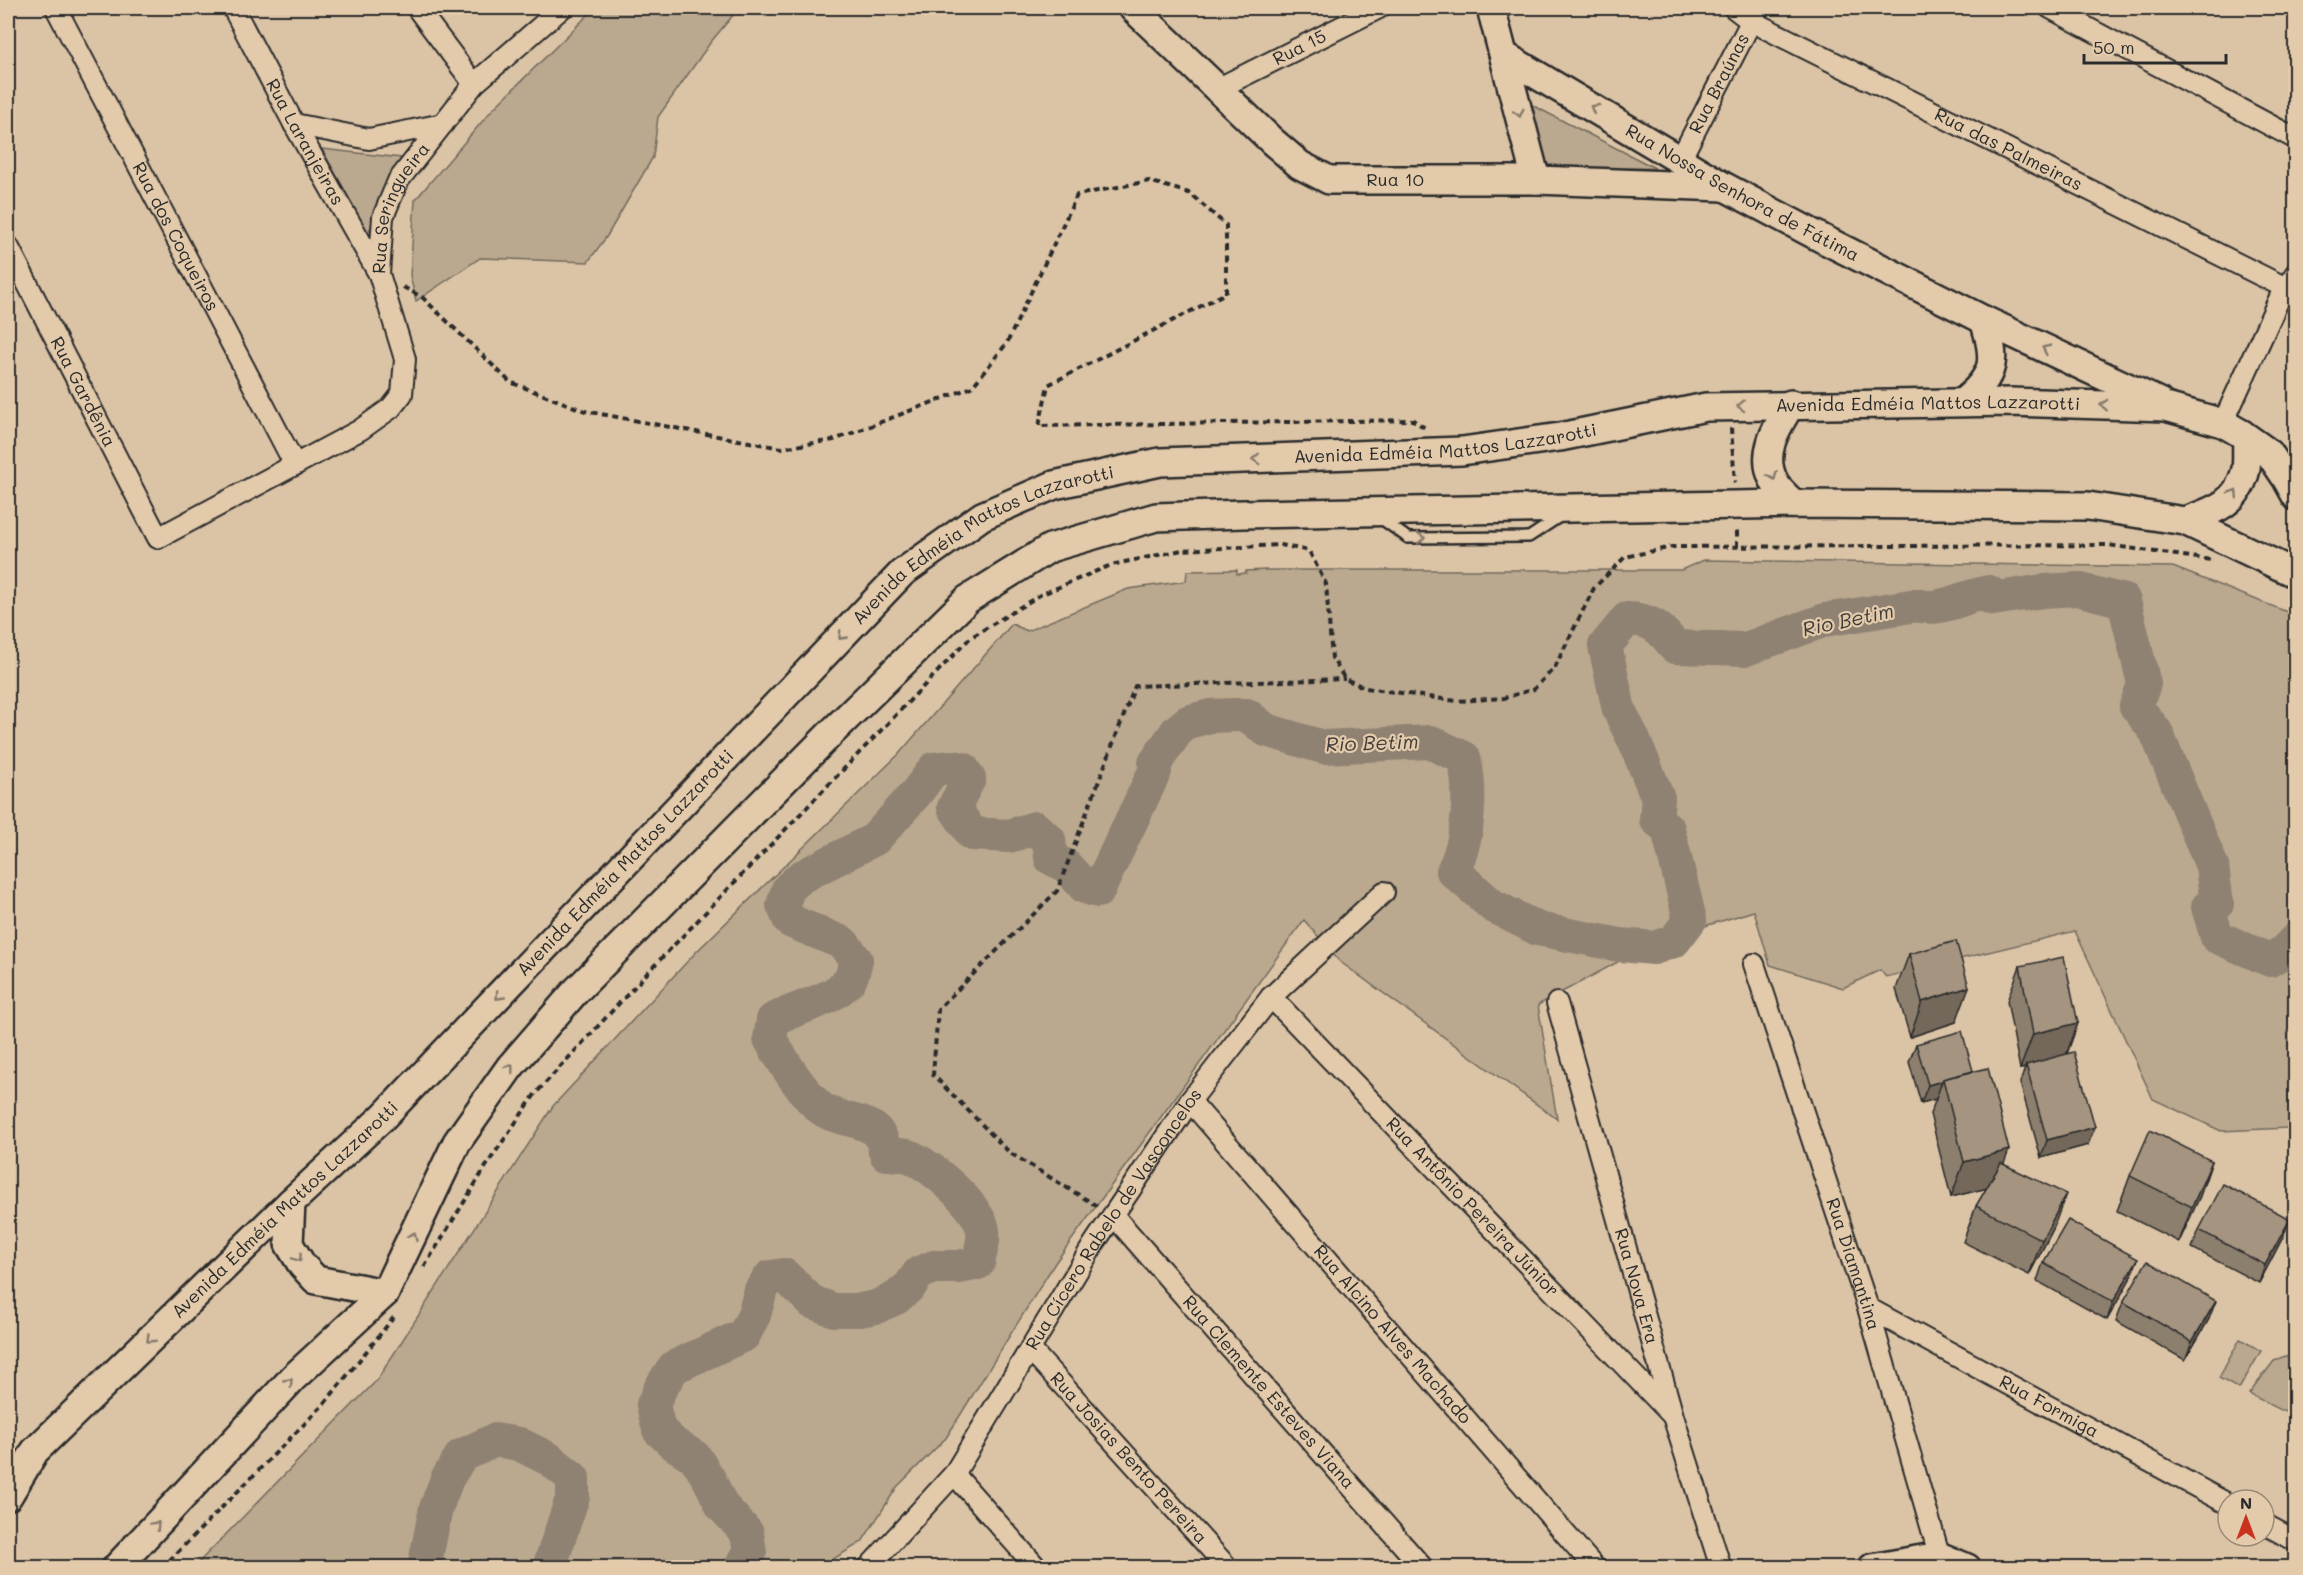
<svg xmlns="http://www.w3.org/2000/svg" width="2303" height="1575" font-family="Mali,sans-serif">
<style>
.green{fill:#baa88f;stroke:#726a5d;stroke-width:1.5}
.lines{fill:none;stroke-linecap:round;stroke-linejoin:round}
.river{stroke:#908272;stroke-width:34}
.lane-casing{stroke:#2b2b2b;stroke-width:14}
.street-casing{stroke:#2b2b2b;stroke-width:24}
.secondary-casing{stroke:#2b2b2b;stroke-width:32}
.path{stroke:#2b2b2b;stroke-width:4;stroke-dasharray:6 4.5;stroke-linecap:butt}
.lane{stroke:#e2caab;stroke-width:9}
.street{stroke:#e2caab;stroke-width:20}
.secondary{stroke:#e2caab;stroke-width:27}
.wall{fill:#8d7f6e;stroke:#2b2b2b;stroke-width:1.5}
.shaded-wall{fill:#73685a;stroke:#2b2b2b;stroke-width:1.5}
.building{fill:#a49480;stroke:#2b2b2b;stroke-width:1.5}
.oneway{stroke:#867a6b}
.labels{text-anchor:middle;stroke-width:4.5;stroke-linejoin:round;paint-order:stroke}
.street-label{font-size:18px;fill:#2b2b2b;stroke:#e2caab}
.water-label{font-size:20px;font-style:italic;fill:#3f3c39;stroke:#e2caab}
</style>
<rect width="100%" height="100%" fill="#dbc4a6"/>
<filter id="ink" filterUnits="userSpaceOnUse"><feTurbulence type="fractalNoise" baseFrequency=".0167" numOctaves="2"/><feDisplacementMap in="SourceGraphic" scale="12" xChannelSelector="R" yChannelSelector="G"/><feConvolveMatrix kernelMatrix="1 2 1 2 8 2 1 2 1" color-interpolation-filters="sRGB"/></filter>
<g filter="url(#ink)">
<g class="green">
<polygon points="595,8 739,8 710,43 658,117 653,157 607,236 588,262 480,258 416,301 410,276 415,200 492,110"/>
<polygon points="1528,103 1655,168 1543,169"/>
<polygon points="322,149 401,158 368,233"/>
<polygon points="1704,560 2173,567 2295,615 2296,1123 2288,1128 2221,1131 2153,1099 2075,931 1886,977 1880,970 1843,988 1770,965 1754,911 1643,945 1631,955 1538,1005 1557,1119 1339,961 1304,920 1055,1263 946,1438 897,1487 862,1542 820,1567 193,1568 377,1380 553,1106 697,951 898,755 1012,624 1027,631 1128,589 1186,581 1187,571 1237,570 1237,574 1246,573 1246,571 1266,570 1681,570"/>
<polygon points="2240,1339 2261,1351 2239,1389 2219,1378"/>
<polygon points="2295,1354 2296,1354 2295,1417 2249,1394 2274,1361"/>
</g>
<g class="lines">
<g class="river">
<polyline points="424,1568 436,1508 447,1479 461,1456 495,1440 519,1444 549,1459 573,1478 573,1496 549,1568"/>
<path d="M740,1568l10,-15 -3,-20 -25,-27 -13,-27 -14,-22 -21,-13 -15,-14 -6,-25 8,-18 13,-20 70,-32 10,-20 7,-25 9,-13 14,-2 28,27 22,8h26l16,-3 20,-9 14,-12 9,-13 15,-6h25l19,-4c2,-11 8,-25 4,-37 -9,-24 -46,-56 -69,-68 -7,-4 -19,-3 -27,-4 -2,-8 -5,-20 -12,-25 -18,-12 -44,-9 -59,-26 -17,-17 -33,-43 -45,-64l3,-19c24,-13 57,-18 75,-38 5,-5 6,-16 8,-22l-13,-17 -53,-22 -7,-16 5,-16 13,-12 74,-38 42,-47 17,-23 19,-2 10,2 6,10 -15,28 18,27 37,2 26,-8 14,12 2,18 15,8 19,21 13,4 57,-120v-8l22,-32 11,-9 22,-6 25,-1h12l19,15 57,17 107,-5 34,16c8,33 5,82 -11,113l40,35 45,23 82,16 34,3 20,-7 16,-21 -22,-91 -12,-10 2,-21 -24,-58 -15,-30 -14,-64 22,-27c24,0 34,9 48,28l71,2 79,-29 92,-15c23,8 48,-10 72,-13l4,7 50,-8 34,-2 47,12 20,83 -8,22 20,26 56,134 5,38 -9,3 9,30 53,23 13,-8 13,-13"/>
</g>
<defs>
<polyline id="lane" points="1380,518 1408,538 1529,537 1561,516"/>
<g id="street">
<path id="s1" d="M56,8l239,457"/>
<path id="s2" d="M233,8l61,116 85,150"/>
<polyline points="417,8 474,84"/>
<path id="s3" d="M1734,8l17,13 535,267"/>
<polyline points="2050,8 2296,139"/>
<path id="s4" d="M1219,88l160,-80"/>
<polyline points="294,124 369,139 443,124"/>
<path id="s5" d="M1680,160l78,-152"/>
<path id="s6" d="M8,246l150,292 202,-108 31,-22 11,-14 3,-35 -26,-85 4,-57 15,-36 76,-97 88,-76"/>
<polyline points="2223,423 2280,297 2296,273"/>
<path id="s7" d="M1754,964l114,344 75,260"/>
<path id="s8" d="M1271,997l400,417"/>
<path id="s9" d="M1557,1003l116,413 48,152"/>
<path id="s10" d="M1190,1101l405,467"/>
<path id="s11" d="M1113,1215l310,353"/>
<path id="s12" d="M1868,1308l360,196"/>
<path id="s13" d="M1030,1349l198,219"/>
<polyline points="954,1474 1037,1568"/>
<polyline points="2264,1524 2296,1541"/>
<path id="s14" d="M868,1568l86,-94 141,-232 95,-141 81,-104 113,-105"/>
</g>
<g id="secondary">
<path id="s15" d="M1133,8l139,133 28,24 29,15h207l188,7"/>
<polyline points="1491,8 1536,180"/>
<path id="s16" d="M1505,56l220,131 100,53 159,80 175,82"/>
<path d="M1963,402c33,-27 34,-42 21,-82"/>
<path d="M1791,404c-15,24 -32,51 -16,79 4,8 13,15 19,21"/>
<path d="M2185,521c27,-10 51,-16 60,-48 3,-9 1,-22 2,-33l-5,-6"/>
<polyline points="291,1202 289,1244 302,1265 316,1280 385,1293"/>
<path id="s17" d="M8,1496l27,-45 256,-249 92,-85 519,-544 80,-57 72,-31 106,-23 302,-11 98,-14 146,-30 304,-5 156,5 57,16 19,11 27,19 17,25 10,18"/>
<polyline points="116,1568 293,1378 385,1293 457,1142 510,1067 575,992 832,732 968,599 1050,548 1156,517 1243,514 1794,504 2088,506 2185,521 2296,574"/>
<polyline points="1872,1568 1939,1556 1967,1568"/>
</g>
</defs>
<use href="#lane" class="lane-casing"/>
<use href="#street" class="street-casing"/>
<use href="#secondary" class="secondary-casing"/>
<g class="path">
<polyline points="403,287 422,297 510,382 585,411 781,448 834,440 972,387 1007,343 1077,195 1149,181 1189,193 1226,225 1226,293 1048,385 1039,426 1413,420 1428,430"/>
<polyline points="1731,428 1735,483"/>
<polyline points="1737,547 1737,527"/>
<polyline points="1097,1206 1010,1153 933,1075 938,1009 1057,891 1135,686 1345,679"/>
<polyline points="424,1267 490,1160 536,1093 651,969 970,638 1040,595 1111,565 1182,550 1281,545 1309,551 1326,584 1332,658 1345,679 1366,688 1457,701 1504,698 1534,689 1555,667 1594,588 1625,557 1672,547 2108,545 2211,560"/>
<polyline points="162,1568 325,1403 394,1317"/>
</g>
<use href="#lane" class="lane"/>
<use href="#street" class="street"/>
<use href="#secondary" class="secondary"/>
</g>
<g class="wall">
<polygon points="1909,954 1956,1022 1910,1037 1896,989"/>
<polygon points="2020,966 2078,1023 2067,1054 2088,1145 2041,1158 2020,1083 2025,1068 2020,1069 2007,1001"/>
<polygon points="1916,1044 1973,1071 2004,1164 2053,1229 2029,1275 1963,1242 1976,1206 1987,1188 1951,1197 1930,1114 1936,1099 1921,1103 1909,1062"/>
<polygon points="2295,1127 2295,1154 2289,1145"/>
<polygon points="2212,1161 2200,1196 2179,1242 2117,1211 2130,1176"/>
<polygon points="2199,1230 2283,1237 2259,1283 2192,1248"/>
<polygon points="2043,1263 2131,1277 2107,1320 2037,1281"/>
<polygon points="2123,1302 2209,1319 2185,1360 2116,1321"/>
</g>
<g class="shaded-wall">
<polygon points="1969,987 1956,1022 1910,1037 1922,1002"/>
<polygon points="2078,1023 2065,1058 2026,1065 2025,1068 2020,1069 2033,1034"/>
<polygon points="1942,1081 1936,1099 1921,1103 1928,1085"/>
<polygon points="2095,1127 2088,1145 2041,1158 2047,1140"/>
<polygon points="2009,1150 1996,1186 1951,1197 1964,1162"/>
<polygon points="2212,1161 2200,1196 2179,1242 2192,1207"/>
<polygon points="2066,1194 2053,1229 2029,1275 2042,1240"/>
<polygon points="2290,1219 2283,1237 2259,1283 2265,1265"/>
<polygon points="2138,1259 2131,1277 2107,1320 2113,1302"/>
<polygon points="2216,1301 2209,1319 2185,1360 2192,1342"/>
</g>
<g class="building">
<polygon points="1956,941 1969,987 1922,1002 1909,954"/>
<polygon points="2064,957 2078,1023 2033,1034 2020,966"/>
<polygon points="1962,1031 1973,1071 1943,1079 1942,1081 1928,1085 1916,1044"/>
<polygon points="2074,1052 2095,1127 2047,1140 2026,1065"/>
<polygon points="1988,1068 2009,1150 1964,1162 1943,1079"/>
<polygon points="2150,1130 2212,1161 2192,1207 2130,1176"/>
<polygon points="2001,1163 2066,1194 2042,1240 1976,1206"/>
<polygon points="2223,1184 2290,1219 2265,1265 2199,1230"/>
<polygon points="2068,1220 2138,1259 2113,1302 2043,1263"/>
<polygon points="2147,1261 2216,1301 2192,1342 2123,1302"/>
</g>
<defs><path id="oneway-chevron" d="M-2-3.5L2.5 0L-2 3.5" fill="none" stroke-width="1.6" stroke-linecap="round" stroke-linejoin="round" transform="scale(1.5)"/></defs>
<g class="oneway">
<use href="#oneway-chevron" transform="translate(1594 108) rotate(-149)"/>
<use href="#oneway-chevron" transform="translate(1519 113) rotate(76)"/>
<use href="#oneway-chevron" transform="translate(2046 349) rotate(-155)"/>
<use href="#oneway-chevron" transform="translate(2104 405) rotate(-178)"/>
<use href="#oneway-chevron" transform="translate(1741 406) rotate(178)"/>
<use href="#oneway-chevron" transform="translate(1256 459) rotate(178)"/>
<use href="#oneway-chevron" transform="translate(1773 476) rotate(68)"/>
<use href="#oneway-chevron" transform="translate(2234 493) rotate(-58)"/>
<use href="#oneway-chevron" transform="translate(1421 538) rotate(-1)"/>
<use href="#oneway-chevron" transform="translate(842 636) rotate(134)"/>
<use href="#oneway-chevron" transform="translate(499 996) rotate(134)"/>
<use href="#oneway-chevron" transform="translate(510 1068) rotate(-52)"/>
<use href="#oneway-chevron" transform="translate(413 1236) rotate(-65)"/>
<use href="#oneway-chevron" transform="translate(298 1258) rotate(57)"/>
<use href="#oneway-chevron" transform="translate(150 1339) rotate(136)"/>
<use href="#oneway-chevron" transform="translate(289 1382) rotate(-46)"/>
<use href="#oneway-chevron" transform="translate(156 1525) rotate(-47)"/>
</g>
</g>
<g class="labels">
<g class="street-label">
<text dy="6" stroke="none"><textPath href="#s4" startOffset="90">Rua 15</textPath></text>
<text dy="6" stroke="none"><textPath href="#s5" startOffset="86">Rua Braúnas</textPath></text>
<text dy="6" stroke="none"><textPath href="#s2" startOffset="152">Rua Laranjeiras</textPath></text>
<text dy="6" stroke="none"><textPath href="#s3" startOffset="309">Rua das Palmeiras</textPath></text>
<text dy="6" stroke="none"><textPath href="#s15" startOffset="328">Rua 10</textPath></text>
<text dy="6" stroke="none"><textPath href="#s16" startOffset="274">Rua Nossa Senhora de Fátima</textPath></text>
<text dy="6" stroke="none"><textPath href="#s6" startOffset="808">Rua Seringueira</textPath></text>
<text dy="6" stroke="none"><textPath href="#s1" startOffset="258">Rua dos Coqueiros</textPath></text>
<text dy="6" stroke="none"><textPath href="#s6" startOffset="164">Rua Gardênia</textPath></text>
<text dy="6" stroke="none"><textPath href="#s17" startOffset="2344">Avenida Edméia Mattos Lazzarotti</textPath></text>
<text dy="6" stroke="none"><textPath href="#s17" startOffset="1858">Avenida Edméia Mattos Lazzarotti</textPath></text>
<text dy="6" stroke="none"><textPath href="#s17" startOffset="1372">Avenida Edméia Mattos Lazzarotti</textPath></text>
<text dy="6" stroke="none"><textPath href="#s17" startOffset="886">Avenida Edméia Mattos Lazzarotti</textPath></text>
<text dy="6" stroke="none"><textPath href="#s8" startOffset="291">Rua Antônio Pereira Júnior</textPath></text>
<text dy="6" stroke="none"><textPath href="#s17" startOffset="400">Avenida Edméia Mattos Lazzarotti</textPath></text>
<text dy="6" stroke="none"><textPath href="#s14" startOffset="428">Rua Cícero Rabelo de Vasconcelos</textPath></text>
<text dy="6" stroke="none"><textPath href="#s7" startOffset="316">Rua Diamantina</textPath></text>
<text dy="6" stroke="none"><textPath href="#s9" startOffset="294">Rua Nova Era</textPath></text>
<text dy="6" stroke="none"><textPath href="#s10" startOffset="309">Rua Alcino Alves Machado</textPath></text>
<text dy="6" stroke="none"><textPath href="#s11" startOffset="236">Rua Clemente Esteves Viana</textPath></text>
<text dy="6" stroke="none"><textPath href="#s12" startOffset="206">Rua Formiga</textPath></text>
<text dy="6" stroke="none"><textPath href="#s13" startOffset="147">Rua Josias Bento Pereira</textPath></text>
</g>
<g class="water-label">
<text transform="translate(1848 620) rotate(-12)" y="7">Rio Betim</text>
<text transform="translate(1372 743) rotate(-2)" y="7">Rio Betim</text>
</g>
</g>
<rect width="2303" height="1575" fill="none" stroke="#e2caab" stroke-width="30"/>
<rect x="15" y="15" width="2273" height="1545" fill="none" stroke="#2b2b2b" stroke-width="2" filter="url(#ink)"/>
<g transform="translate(2246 1518)"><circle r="28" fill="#e2caab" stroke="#998a78" stroke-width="1.5"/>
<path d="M0-4.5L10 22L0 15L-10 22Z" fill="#c8321e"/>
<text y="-9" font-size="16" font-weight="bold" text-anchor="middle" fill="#2b2b2b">N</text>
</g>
<path d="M2084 54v9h142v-9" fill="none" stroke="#2b2b2b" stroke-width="3"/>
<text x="2093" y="54" font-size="18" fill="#2b2b2b" stroke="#e2caab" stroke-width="4.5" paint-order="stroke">50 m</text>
</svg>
